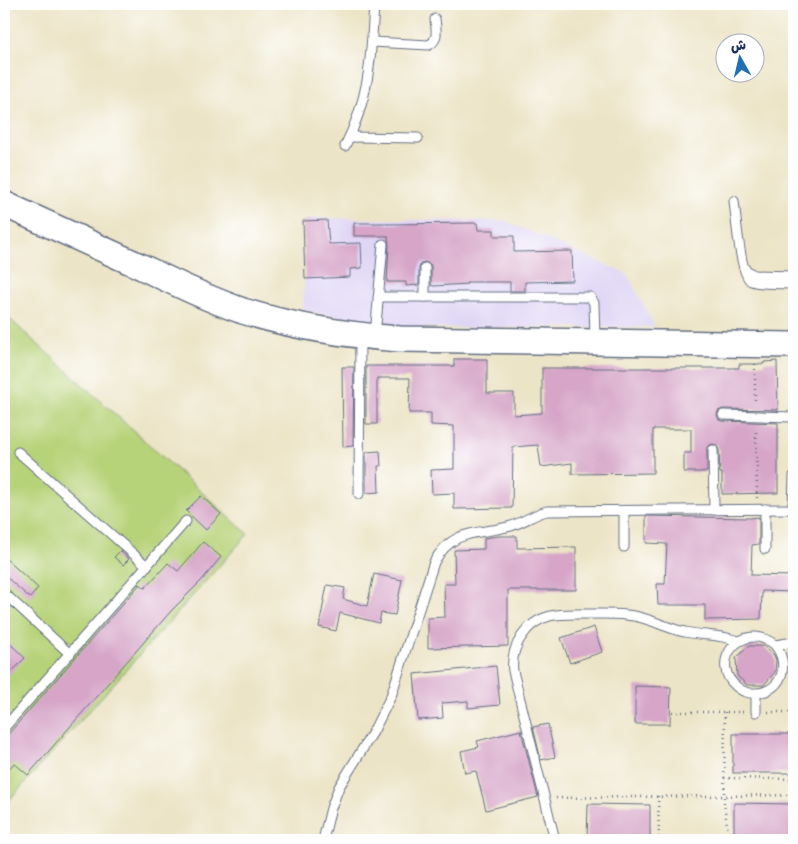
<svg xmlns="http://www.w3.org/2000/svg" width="798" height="844" font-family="Sriracha,'Playpen Sans Arabic',sans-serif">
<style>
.built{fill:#dfd5f5}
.green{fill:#b7d379;stroke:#69816c}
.building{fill:#d6a5c8}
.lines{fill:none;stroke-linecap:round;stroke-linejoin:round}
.lane-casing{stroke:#646e82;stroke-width:11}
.secondary-casing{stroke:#646e82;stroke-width:28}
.path{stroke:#646e82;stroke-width:2.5;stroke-dasharray:1 4;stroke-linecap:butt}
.lane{stroke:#fff;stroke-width:9}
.secondary{stroke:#fff;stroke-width:25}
</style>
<rect width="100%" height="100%" fill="#fff"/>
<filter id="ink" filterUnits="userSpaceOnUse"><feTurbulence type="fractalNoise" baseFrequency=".02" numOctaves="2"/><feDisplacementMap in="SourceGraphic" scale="10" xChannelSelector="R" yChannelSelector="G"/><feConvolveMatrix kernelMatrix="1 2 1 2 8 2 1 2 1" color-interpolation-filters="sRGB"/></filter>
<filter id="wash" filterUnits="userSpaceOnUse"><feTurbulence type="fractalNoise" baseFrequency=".0096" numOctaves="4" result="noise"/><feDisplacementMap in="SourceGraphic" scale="20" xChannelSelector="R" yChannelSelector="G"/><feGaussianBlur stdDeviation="1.12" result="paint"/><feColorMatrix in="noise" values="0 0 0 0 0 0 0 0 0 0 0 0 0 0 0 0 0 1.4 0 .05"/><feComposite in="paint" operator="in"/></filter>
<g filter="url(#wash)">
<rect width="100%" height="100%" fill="#ece4c6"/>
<g class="built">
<polygon points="794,52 794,331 790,332"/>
<polygon points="307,218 505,221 627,274 655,327 408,328 303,311"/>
</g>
<polygon class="green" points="4,314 248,534 4,806"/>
<g id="blocks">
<g class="building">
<polygon points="327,220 329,244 361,243 362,268 350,269 350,277 305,279 303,221"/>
<polygon points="354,223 386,223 386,224 477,223 478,230 494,230 494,236 514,236 514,252 572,251 573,281 525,282 525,291 510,291 510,282 467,282 467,284 434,286 431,285 431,265 425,262 421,263 419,268 419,285 406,286 406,282 387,282 389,245 388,236 354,236"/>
<polygon points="454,359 487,359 487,393 514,393 514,415 542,413 542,368 739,368 739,364 764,364 764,362 777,361 778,410 723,409 718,411 717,415 719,420 723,421 778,423 778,493 722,494 722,473 720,473 719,450 716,445 712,444 707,447 707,472 684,472 684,453 691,453 691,429 653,429 653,473 572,474 572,463 541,467 538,445 513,447 512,508 454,509 454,493 432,494 431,470 454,469 454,426 431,425 431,413 409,413 410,378 377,378 377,424 366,424 366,366 454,366"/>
<polygon points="342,367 354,367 353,446 343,447"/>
<polygon points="380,451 381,466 378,466 379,492 366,493 366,452"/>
<polygon points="201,496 221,514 206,530 186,511"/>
<polygon points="646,516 750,518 759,517 759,544 752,545 751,575 794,576 794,592 762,591 761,619 705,620 705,605 658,605 657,584 665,584 667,544 646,543"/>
<polygon points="499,536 517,536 517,548 576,547 576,590 508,590 508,646 428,648 428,618 445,617 444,584 455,584 454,550 484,549 484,538"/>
<polygon points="203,542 221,557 202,580 171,611 28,775 14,763 4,775 4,739 140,584 145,588 168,563 178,571"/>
<polygon points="120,551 129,559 123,565 114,557"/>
<polygon points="4,557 38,588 30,598 4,575"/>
<polygon points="374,574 402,580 395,615 381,613 379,623 340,613 336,631 319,627 327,585 345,588 343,599 367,606"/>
<polygon points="594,627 602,652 570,663 561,638"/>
<polygon points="4,638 25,658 4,680"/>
<polygon points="749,646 763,646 774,655 776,660 775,672 764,685 747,685 737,676 736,658"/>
<polygon points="496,666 500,705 468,708 468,701 442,703 443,718 418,720 414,674"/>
<polygon points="635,686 671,687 670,724 635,724"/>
<polygon points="548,724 555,757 541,760 533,727"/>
<polygon points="521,730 538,797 486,810 476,771 465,773 461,751 479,747 477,741"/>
<rect x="733" y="734" width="61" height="39"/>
<polygon points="734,803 794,804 794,840 734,840"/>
<polygon points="588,804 650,805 650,840 587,840"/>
</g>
</g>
</g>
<g filter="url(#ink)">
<use href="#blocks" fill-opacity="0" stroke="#646e82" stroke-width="1"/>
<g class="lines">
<defs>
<g id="lane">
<path d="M372,42l57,3c10,-5 7,-16 6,-26"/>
<polyline points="350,137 418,138"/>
<path d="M345,146c25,-49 26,-89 29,-142"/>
<path d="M734,201c2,15 6,74 17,80 9,4 33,2 43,3"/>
<polyline points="744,268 750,273 755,275 794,276"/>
<polyline points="378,297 590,297 594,303 595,340"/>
<polyline points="425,297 425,268"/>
<polyline points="375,336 383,244"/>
<polyline points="723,415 794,417"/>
<polyline points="713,450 714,510"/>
<polyline points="18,452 147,566"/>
<polyline points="359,494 360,336"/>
<polyline points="765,509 765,549"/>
<polyline points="793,509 794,476"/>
<polyline points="624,511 624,547"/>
<polyline points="4,593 70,654"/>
<path d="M775,645c14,18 9,44 -17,48 -7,1 -15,-1 -21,-6 -30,-24 5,-68 38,-42l19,-3"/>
<polyline points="756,712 756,693"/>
<polyline points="4,728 186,521"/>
<path d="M323,840l8,-32 8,-21 34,-55 18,-36 43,-134c20,-35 45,-27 77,-36 13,-4 23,-12 36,-15l247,-2"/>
<path d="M555,840l-42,-169c-3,-24 13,-49 37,-55 12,-3 26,-2 38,-2 16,0 31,-1 46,2 18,3 34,13 51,16 18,4 35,2 53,9"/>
</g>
<path id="secondary" d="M4,204c46,21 92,42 138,63 33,16 66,32 101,44 51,16 103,24 157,28l394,6"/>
</defs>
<use href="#lane" class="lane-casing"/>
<use href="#secondary" class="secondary-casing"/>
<g class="path">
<polyline points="755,364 755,404"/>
<polyline points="756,427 757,499"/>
<polyline points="672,712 745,712"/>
<polyline points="725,712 724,803 729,840"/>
<polyline points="768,712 794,712"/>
<polyline points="724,778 794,779"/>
<polyline points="658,796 659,840"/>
<polyline points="556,798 794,795"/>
</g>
<use href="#lane" class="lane"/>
<use href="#secondary" class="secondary"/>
</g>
</g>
<rect width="798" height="844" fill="none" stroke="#fff" stroke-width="20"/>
<g transform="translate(740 58) rotate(352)"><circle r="24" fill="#ffffff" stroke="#a4acbf"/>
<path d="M0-4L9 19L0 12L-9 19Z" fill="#1f6fb2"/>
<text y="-8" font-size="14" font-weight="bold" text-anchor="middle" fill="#1b2f5e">ش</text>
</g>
</svg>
